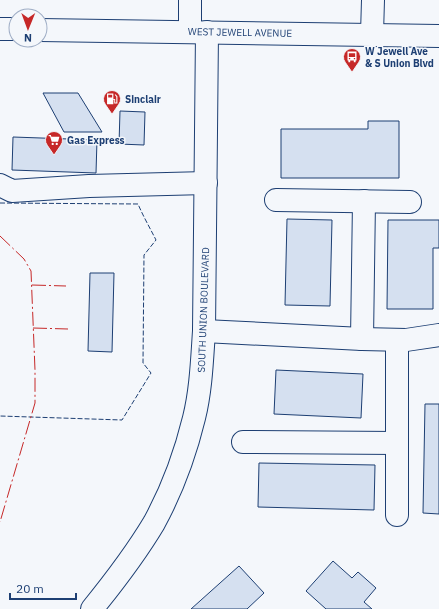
<svg xmlns="http://www.w3.org/2000/svg" width="439" height="609" font-family="'IBM Plex Sans',sans-serif">
<style>
.building{fill:#d5e0f0;stroke:#1d3f73}
.lines{fill:none;stroke-linecap:round;stroke-linejoin:round}
.minor-casing{stroke:#1d3f73;stroke-width:24}
.major-casing{stroke:#1d3f73;stroke-width:24}
.minor{stroke:#f4f7fb;stroke-width:22}
.major{stroke:#f4f7fb;stroke-width:22}
.fence{stroke:#1d3f73;stroke-width:1;stroke-dasharray:5 2;stroke-linecap:butt}
.power{stroke:#c62828;stroke-width:1;stroke-dasharray:14 3 2 3;stroke-linecap:butt}
.labels{text-anchor:middle;stroke-width:3;stroke-linejoin:round;paint-order:stroke}
.street-label{font-size:10px;fill:#1d3f73;stroke:#f4f7fb}
.poi-label{font-size:10px;font-weight:bold;fill:#1d3f73;stroke:#f4f7fb;text-anchor:start}
</style>
<rect width="100%" height="100%" fill="#f4f7fb"/>
<g class="building">
<polygon points="43,93 78,93 102,132 64,132"/>
<polygon points="120,111 145,112 144,145 119,144"/>
<polygon points="368,121 399,121 399,178 281,178 281,129 368,129"/>
<polygon points="13,137 97,140 96,173 12,170"/>
<polygon points="287,219 332,220 330,306 285,305"/>
<polygon points="388,220 439,220 439,248 433,248 433,309 387,309"/>
<polygon points="90,273 114,273 112,352 88,351"/>
<polygon points="276,370 363,374 361,418 274,414"/>
<polygon points="425,404 439,404 439,514 423,513"/>
<polygon points="259,463 375,465 374,510 258,507"/>
<polygon points="333,561 352,578 358,572 376,588 364,602 372,609 326,609 306,591"/>
<polygon points="239,566 264,593 247,609 191,609"/>
</g>
<g class="lines">
<defs>
<g id="minor">
<polyline points="190,32 190,0"/>
<polyline points="372,34 373,0"/>
<polyline points="0,185 12,191 89,186 206,183"/>
<polyline points="276,200 410,202"/>
<polyline points="204,331 362,339 406,340 439,335"/>
<polyline points="362,339 364,201"/>
<polyline points="397,340 397,515"/>
<polyline points="243,442 397,443"/>
</g>
<g id="major">
<polyline points="0,29 16,29"/>
<polyline points="40,30 439,36"/>
<path d="M92,609c22,-27 44,-56 62,-86 18,-33 31,-68 40,-105 7,-28 8,-58 10,-87l3,-299"/>
</g>
</defs>
<use href="#minor" class="minor-casing"/>
<use href="#major" class="major-casing"/>
<use href="#minor" class="minor"/>
<use href="#major" class="major"/>
<path class="fence" d="M0,203l138,1c5,12 12,24 18,36l-12,15 -1,108 8,10 -29,47 -122,-4"/>
<g class="power">
<polyline points="0,236 24,259 31,271 35,370 35,403 0,522"/>
<polyline points="32,285 66,286"/>
<polyline points="33,328 68,329"/>
</g>
</g>
<defs>
<symbol id="bus-pin" viewBox="-11 -11 22 30"><path d="M0 17L-7.5 6A9.5 9.5 0 1 1 7.5 6Z" fill="#c62828" stroke="#f4f7fb"/><path d="M-5-6H5V4H4V6H2V4H-2V6H-4V4H-5ZM-3.5-4V0h7V-4ZM-3.5 1.2v1.5H-2V1.2ZM2 1.2v1.5H3.5V1.2Z" fill="#fff"/></symbol>
<symbol id="fuel-pin" viewBox="-11 -11 22 30"><path d="M0 17L-7.5 6A9.5 9.5 0 1 1 7.5 6Z" fill="#c62828" stroke="#f4f7fb"/><path d="M-5.5-6h7V0h2V4h1.3V-2.5L3-4.5l.8-.8L6-3V5H2.5V1h-1V6h-7ZM-4.2-4.7v3.2H.2V-4.7Z" fill="#fff"/></symbol>
<symbol id="supermarket-pin" viewBox="-11 -11 22 30"><path d="M0 17L-7.5 6A9.5 9.5 0 1 1 7.5 6Z" fill="#c62828" stroke="#f4f7fb"/><path d="M-6-5.5h2.5l.6 2H6L4.5 2H-2.5L-4.4-4H-6ZM-1.5 3.2a1.3 1.3 0 1 0 .1 0ZM3 3.2a1.3 1.3 0 1 0 .1 0Z" fill="#fff"/></symbol>
</defs>
<g fill-rule="evenodd">
<use href="#bus-pin" x="342" y="47" width="20" height="27"/>
<use href="#fuel-pin" x="102" y="89" width="20" height="27"/>
<use href="#supermarket-pin" x="44" y="130" width="20" height="27"/>
</g>
<g class="labels">
<g class="street-label">
<text transform="translate(240 32) rotate(1)" y="4">WEST JEWELL AVENUE</text>
<text transform="translate(203 310) rotate(-88)" y="4">SOUTH UNION BOULEVARD</text>
</g>
<g class="poi-label">
<text x="365" y="55">W Jewell Ave<tspan x="365" dy="12">&amp; S Union Blvd</tspan></text>
<text x="125" y="103">Sinclair</text>
<text x="67" y="144">Gas Express</text>
</g>
</g>
<g transform="translate(28 28) rotate(181)"><circle r="19" fill="#f4f7fb" stroke="#9eadc5"/>
<path d="M0-3L7 15L0 10L-7 15Z" fill="#c62828"/>
<text y="-6" font-size="11" font-weight="bold" text-anchor="middle" fill="#1d3f73">N</text>
</g>
<path d="M10 593v6h66v-6" fill="none" stroke="#1d3f73" stroke-width="2"/>
<text x="16" y="593" font-size="12" fill="#1d3f73" stroke="#f4f7fb" stroke-width="3" paint-order="stroke">20 m</text>
</svg>
